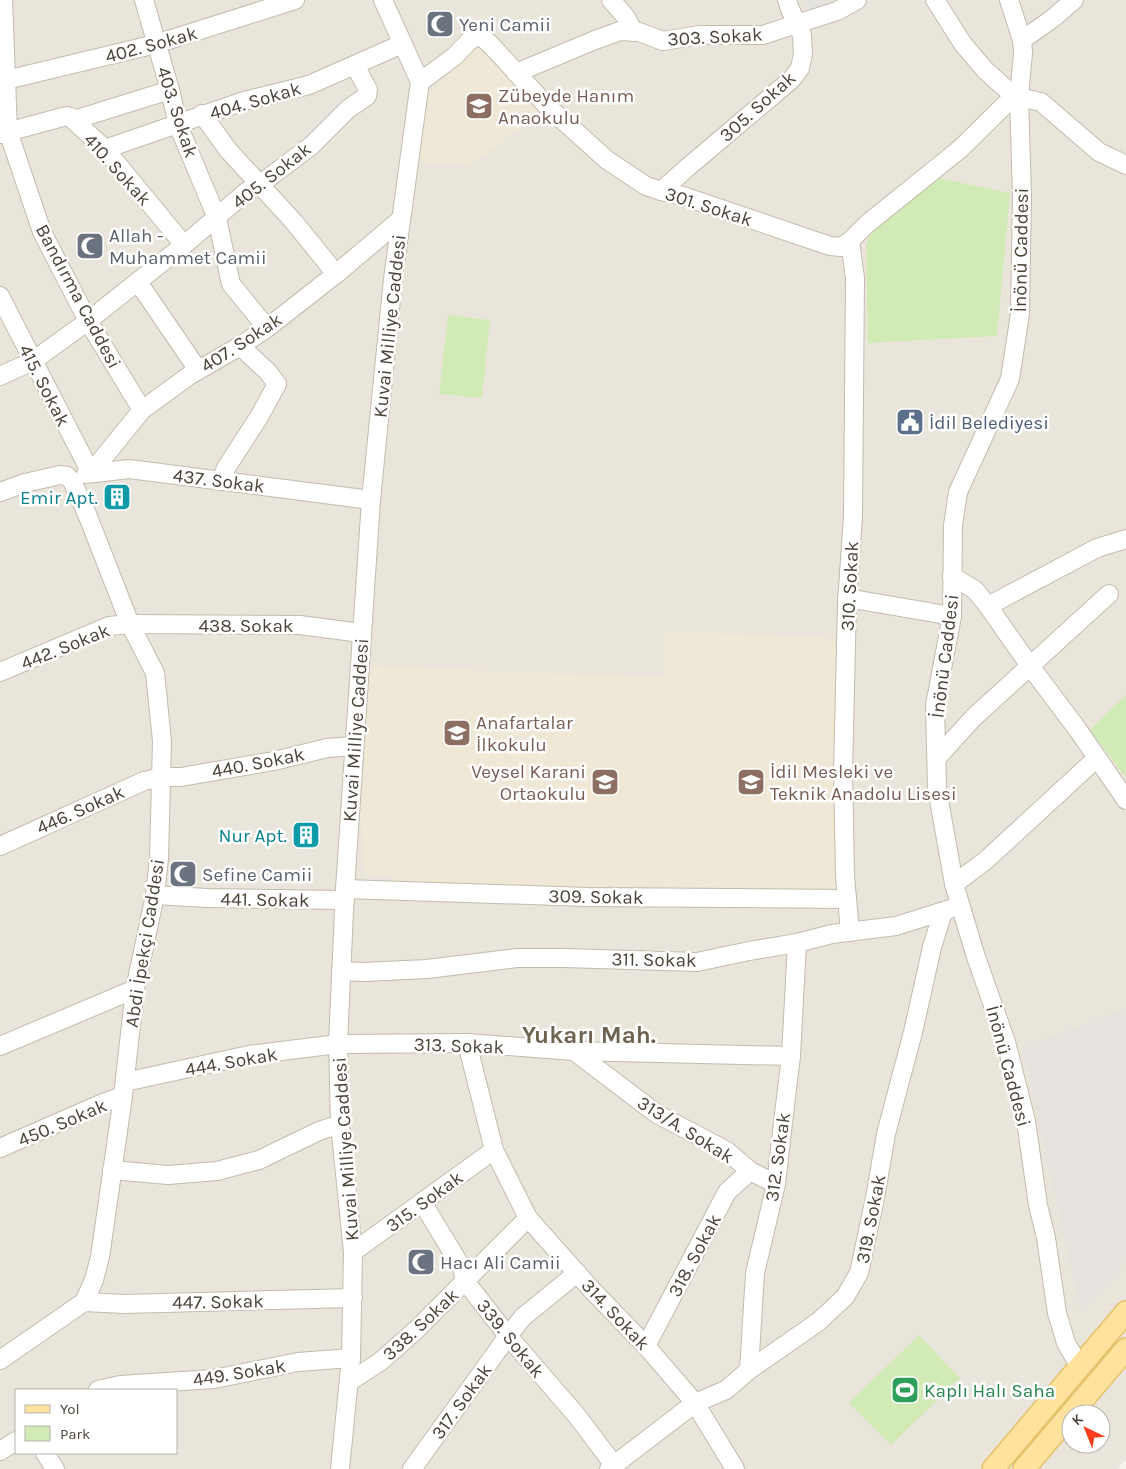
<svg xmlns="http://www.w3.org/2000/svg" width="1126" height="1469" font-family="Karla,sans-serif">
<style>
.residential{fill:#eae5da;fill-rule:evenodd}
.industrial{fill:#e6e2dd}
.education{fill:#efe8d6}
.green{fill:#d2eab5}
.parking{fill:#e5e3e0}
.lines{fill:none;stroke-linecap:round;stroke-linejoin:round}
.minor-casing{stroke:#c2bbae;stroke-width:20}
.major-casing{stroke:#e6c16a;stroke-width:24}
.minor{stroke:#fff;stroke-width:18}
.major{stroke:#ffe39c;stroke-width:21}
.labels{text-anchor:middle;stroke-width:5;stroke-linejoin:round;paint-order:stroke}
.worship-label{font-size:19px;fill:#5b616d;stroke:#fff;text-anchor:start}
.street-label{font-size:19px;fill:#4b4439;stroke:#fff}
.education-label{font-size:19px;fill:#785e54;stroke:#fff;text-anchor:start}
.service-label{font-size:19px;fill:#4e5e75;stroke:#fff;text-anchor:start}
.culture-label{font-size:19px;fill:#0d838f;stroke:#fff;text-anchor:end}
.leisure-label{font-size:19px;fill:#27864d;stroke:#fff;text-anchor:start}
.district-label{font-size:24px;font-weight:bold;fill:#6e6250;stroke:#fff}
</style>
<rect width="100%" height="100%" fill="#f6f3ec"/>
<path class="residential" d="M0,0h1126v1459l-9,10h-1117zM16,1390h160v63h-160zM1071,1414h30v30h-30z"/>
<polygon class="industrial" points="1126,1009 1126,1261 1081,1313 1022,1048"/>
<g class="education">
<polygon points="481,42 540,112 478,160 470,164 418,162 424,100"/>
<polygon points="664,631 837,639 839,891 664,886 595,886 581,888 392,882 392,875 365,874 361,817 370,666 664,678"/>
</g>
<g class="green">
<polygon points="938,178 1010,193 997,336 868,343 866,246 870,234 877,223"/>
<polygon points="448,315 490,320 482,398 439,394"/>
<polygon points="1126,695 1126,778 1090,730"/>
<polygon points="919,1335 960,1378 891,1445 849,1403"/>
</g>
<polygon class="parking" points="804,0 832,0 808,12"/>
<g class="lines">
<defs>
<g id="minor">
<polyline points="3,0 8,131 42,232 88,321 142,410"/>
<polyline points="144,0 170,90 178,125 217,218 231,284 267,328"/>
<polyline points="611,0 625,16 634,32"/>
<polyline points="935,0 963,44 985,70 1014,96 1041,102 1099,152 1126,165"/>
<polyline points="1009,0 1022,40 1023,53 1019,97 1022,196 1020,314 1010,379 958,492 953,525 952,616 935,705 937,789 954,884 976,957 1006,1042 1026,1121 1038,1205 1046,1238 1057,1313 1066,1343 1080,1367"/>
<polyline points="1022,40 1052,19 1074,0"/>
<polyline points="516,73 595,40 620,31 639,32 663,41 700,35 763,35 837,11 857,0"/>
<polyline points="6,80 156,44 295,0"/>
<polyline points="420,82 455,56 469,41 479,35 490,44 546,105 607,160 646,186 661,191 683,196 830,246 841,247 850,241 867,224 960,149 1014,96"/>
<polyline points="202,114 228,150 294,222 336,274"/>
<polyline points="70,117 105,149 184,245"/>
<polyline points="0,134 59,118 67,116 77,119 170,90"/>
<polyline points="105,149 244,101 309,85 402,44"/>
<polyline points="661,191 688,167 792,79 800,68 803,54 802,35 790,9 787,0"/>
<polyline points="850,241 855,278 853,515 847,603 843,772 845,876 850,932"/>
<polyline points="138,282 198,370"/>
<polyline points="0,296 91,473 142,410 190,375 240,346 267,328 336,274 400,220"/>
<polyline points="0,376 33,361 88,321 184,245 246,192 259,185 311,146 348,109 367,96 368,90 355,65"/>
<polyline points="86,474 129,469 371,500"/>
<polyline points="221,481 226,468 259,417 277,384 267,371 240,346"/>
<polyline points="0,492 25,483 60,475 67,476 72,481 87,514 130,624 155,673 162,741 159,858 155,895 135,989 123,1096 100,1257 94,1280 84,1302 0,1360"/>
<polyline points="952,576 975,590 988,606 1030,666 1078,730 1126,800"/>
<polyline points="847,598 952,616"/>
<polyline points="988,606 1097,548 1126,539"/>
<polyline points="0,672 109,626 130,624 300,625 361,633"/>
<polyline points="937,758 973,718 1109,594"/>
<polyline points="0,846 144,781 162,777 181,777 274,761 327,748 354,746"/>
<polyline points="954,884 985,861 1097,758"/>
<polyline points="345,889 588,897 847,899"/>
<polyline points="155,895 207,898 345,900"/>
<polyline points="341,971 364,972 427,969 517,958 564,958 697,962 749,951 797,943 832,934 896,926 950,909"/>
<polyline points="467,1043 494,1150 528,1218 592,1290 646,1346 695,1403 735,1469"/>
<polyline points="0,1046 135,989"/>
<polyline points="574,1051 657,1114 727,1151 750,1171 776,1184"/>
<polyline points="125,1082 249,1055 338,1044 467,1043 574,1051 791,1056"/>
<polyline points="0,1148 103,1103 123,1096"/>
<polyline points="112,1170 168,1175 217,1171 259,1160 319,1131 340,1124"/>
<polyline points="422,1202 462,1268 465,1281 508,1336 577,1416 614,1465"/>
<polyline points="353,1252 494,1150"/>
<polyline points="84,1302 124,1304 353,1298"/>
<polyline points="646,1346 727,1192 750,1171"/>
<polyline points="749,1370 755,1273 776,1184 784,1114 791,1056 797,943"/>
<polyline points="349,1382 381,1361 416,1330 528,1218"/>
<polyline points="98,1390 120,1385 214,1379 298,1362 351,1358"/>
<polyline points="0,1451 16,1441"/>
<polyline points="45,1453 55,1469"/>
<polyline points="340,1469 351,1358 353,1252 340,1124 338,1044 345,889 371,500 393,279 420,82 383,0"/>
<polyline points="412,1469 508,1336 523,1317 577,1273"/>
<polyline points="609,1469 695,1403 726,1390 749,1370 818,1322 845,1297 859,1273 875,1198 886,1134 913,1032 932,947 943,912"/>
</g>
<g id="major">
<polyline points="993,1469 1126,1312"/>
<polyline points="1024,1469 1126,1349"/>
</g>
</defs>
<use href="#minor" class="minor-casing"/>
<use href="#major" class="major-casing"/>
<use href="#minor" class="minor"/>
<use href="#major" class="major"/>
</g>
<defs>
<symbol id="mosque-square" viewBox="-11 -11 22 22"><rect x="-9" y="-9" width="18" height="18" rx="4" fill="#6b7280" stroke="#fff"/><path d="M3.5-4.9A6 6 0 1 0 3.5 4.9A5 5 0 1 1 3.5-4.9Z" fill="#fff"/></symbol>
<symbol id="school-square" viewBox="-11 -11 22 22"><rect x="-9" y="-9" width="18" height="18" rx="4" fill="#8d6e63" stroke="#fff"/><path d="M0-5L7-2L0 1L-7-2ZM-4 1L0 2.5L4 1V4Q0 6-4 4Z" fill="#fff"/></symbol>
<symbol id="civic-square" viewBox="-11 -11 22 22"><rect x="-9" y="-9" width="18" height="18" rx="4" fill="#5c6f8a" stroke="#fff"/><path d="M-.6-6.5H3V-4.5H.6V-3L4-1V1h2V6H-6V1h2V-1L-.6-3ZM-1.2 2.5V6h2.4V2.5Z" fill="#fff"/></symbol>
<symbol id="building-square" viewBox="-11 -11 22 22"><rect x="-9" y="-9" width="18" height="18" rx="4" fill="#0f9aa8" stroke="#fff"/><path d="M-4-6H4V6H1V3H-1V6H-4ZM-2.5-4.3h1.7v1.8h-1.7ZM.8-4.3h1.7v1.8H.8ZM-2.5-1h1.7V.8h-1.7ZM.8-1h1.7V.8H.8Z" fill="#fff"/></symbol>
<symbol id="stadium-square" viewBox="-11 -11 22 22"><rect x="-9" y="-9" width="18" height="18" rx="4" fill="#2e9e5b" stroke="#fff"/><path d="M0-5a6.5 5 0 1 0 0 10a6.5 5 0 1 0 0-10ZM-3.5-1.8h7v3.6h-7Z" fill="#fff"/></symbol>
</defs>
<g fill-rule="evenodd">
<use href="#mosque-square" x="424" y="8" width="32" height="32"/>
<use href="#school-square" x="463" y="90" width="32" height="32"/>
<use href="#mosque-square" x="74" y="230" width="32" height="32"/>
<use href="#civic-square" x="894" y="406" width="32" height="32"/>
<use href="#building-square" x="101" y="481" width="32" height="32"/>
<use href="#school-square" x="441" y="717" width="32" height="32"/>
<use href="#school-square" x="589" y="766" width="32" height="32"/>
<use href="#school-square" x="735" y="766" width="32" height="32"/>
<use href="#building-square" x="290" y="819" width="32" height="32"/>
<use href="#mosque-square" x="167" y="858" width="32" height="32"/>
<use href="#mosque-square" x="405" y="1246" width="32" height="32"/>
<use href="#stadium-square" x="889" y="1374" width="32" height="32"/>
</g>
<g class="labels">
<g class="worship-label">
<text x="459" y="31">Yeni Camii</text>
<text x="109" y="242">Allah -<tspan x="109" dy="22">Muhammet Camii</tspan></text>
<text x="202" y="881">Sefine Camii</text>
<text x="440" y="1269">Hacı Ali Camii</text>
</g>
<g class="street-label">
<text transform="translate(715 36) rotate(-3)" y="7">303. Sokak</text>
<text transform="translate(151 44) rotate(-15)" y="7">402. Sokak</text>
<text transform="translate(255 100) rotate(-16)" y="7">404. Sokak</text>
<text transform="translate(757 106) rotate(-42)" y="7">305. Sokak</text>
<text transform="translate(178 112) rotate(72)" y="7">403. Sokak</text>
<text transform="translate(118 169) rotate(48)" y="7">410. Sokak</text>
<text transform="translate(271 175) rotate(-38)" y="7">405. Sokak</text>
<text transform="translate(709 206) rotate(18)" y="7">301. Sokak</text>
<text transform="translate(1020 250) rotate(-89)" y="7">İnönü Caddesi</text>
<text transform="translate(79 296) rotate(62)" y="7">Bandırma Caddesi</text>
<text transform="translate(389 326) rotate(-84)" y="7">Kuvai Milliye Caddesi</text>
<text transform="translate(241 342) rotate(-33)" y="7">407. Sokak</text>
<text transform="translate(45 385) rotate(63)" y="7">415. Sokak</text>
<text transform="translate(219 480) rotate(7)" y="7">437. Sokak</text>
<text transform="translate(849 586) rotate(-87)" y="7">310. Sokak</text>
<text x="246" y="632">438. Sokak</text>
<text transform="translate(65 646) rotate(-22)" y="7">442. Sokak</text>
<text transform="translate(944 656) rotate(-83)" y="7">İnönü Caddesi</text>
<text transform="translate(355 730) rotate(-86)" y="7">Kuvai Milliye Caddesi</text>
<text transform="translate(258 762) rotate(-11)" y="7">440. Sokak</text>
<text transform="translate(80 809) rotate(-24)" y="7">446. Sokak</text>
<text transform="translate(596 896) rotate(1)" y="7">309. Sokak</text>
<text transform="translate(265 899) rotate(1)" y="7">441. Sokak</text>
<text transform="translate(144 943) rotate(-81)" y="7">Abdi İpekçi Caddesi</text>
<text transform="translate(654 959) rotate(1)" y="7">311. Sokak</text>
<text transform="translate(459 1045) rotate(2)" y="7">313. Sokak</text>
<text transform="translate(231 1061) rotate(-10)" y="7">444. Sokak</text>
<text transform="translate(1009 1066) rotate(75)" y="7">İnönü Caddesi</text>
<text transform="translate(62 1122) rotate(-23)" y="7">450. Sokak</text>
<text transform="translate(686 1129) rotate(32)" y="7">313/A. Sokak</text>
<text transform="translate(345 1149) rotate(-94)" y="7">Kuvai Milliye Caddesi</text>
<text transform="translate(777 1157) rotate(-82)" y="7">312. Sokak</text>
<text transform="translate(424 1201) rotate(-36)" y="7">315. Sokak</text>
<text transform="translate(870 1219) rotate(-79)" y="7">319. Sokak</text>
<text transform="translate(694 1255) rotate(-62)" y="7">318. Sokak</text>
<text transform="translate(218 1301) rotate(-1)" y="7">447. Sokak</text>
<text transform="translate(616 1314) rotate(47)" y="7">314. Sokak</text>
<text transform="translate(420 1324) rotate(-43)" y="7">338. Sokak</text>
<text transform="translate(511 1338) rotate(51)" y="7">339. Sokak</text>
<text transform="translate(239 1372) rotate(-9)" y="7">449. Sokak</text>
<text transform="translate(461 1401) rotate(-54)" y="7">317. Sokak</text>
</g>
<g class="education-label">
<text x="498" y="102">Zübeyde Hanım<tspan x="498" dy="22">Anaokulu</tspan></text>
<text x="476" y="729">Anafartalar<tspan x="476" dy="22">İlkokulu</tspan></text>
<text x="586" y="778" text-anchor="end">Veysel Karani<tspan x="586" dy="22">Ortaokulu</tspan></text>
<text x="770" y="778">İdil Mesleki ve<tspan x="770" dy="22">Teknik Anadolu Lisesi</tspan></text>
</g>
<g class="service-label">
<text x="929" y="429">İdil Belediyesi</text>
</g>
<g class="culture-label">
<text x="98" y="504">Emir Apt.</text>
<text x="287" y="842">Nur Apt.</text>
</g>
<g class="leisure-label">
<text x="924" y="1397">Kaplı Halı Saha</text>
</g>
<g class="district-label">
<text x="589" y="1043">Yukarı Mah.</text>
</g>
</g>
<rect x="15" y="1389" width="162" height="65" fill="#ffffff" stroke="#b7b4b0"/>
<rect x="25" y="1405" width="25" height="8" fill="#ffe39c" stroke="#b7b4b0"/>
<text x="60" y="1414" font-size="15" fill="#4b4439">Yol</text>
<rect x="25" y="1426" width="25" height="15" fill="#d2eab5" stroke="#b7b4b0"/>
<text x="60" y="1439" font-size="15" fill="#4b4439">Park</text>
<g transform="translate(1086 1429) rotate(317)"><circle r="24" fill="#ffffff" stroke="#b7b4b0"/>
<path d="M0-4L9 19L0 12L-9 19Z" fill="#fc3f1d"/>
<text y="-8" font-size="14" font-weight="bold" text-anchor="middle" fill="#4b4439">K</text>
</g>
</svg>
